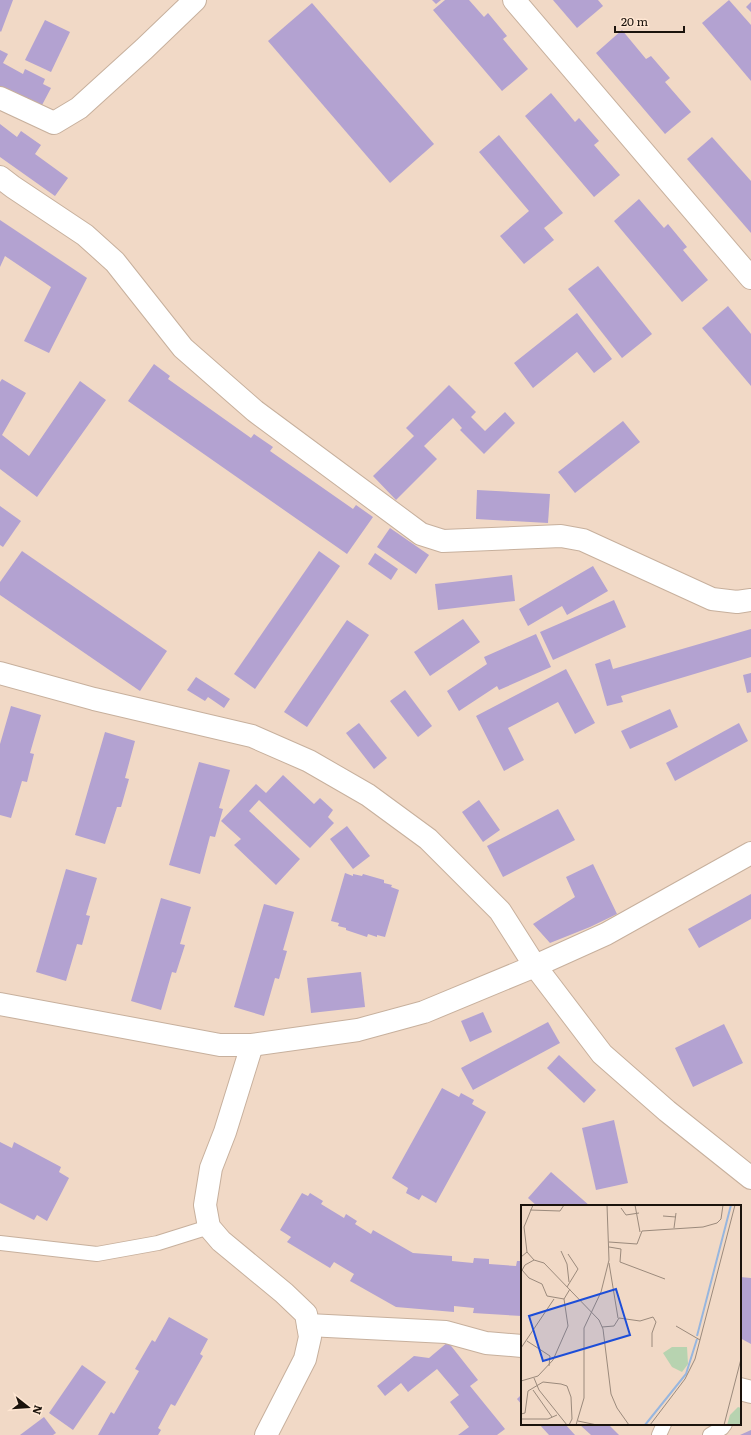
<svg xmlns="http://www.w3.org/2000/svg" width="751" height="1435" font-family="Literata,serif">
<style>
.building{fill:#b3a2d1}
.lines{fill:none;stroke-linecap:round;stroke-linejoin:round}
.service-casing{stroke:#c7b09d;stroke-width:16}
.minor-casing{stroke:#c7b09d;stroke-width:24}
.tertiary-casing{stroke:#c7b09d;stroke-width:24}
.service{stroke:#fff;stroke-width:14}
.minor{stroke:#fff;stroke-width:22}
.tertiary{stroke:#fff;stroke-width:22}
.inset-river{fill:none;stroke:#97b6df;stroke-width:2}
.inset-road{fill:none;stroke:#9b8a7c;stroke-width:1}
.view{fill:#1d4ed8;fill-opacity:0.15;stroke:#1d4ed8;stroke-width:2}
.inset-edge{fill:none;stroke:#1b130c;stroke-width:2}
</style>
<rect width="100%" height="100%" fill="#f1d9c6"/>
<g class="building">
<polygon points="0,0 13,0 1,32 0,31"/>
<polygon points="432,0 441,0 436,4"/>
<polygon points="445,0 469,0 484,17 488,13 507,36 503,39 528,69 502,91 433,10"/>
<polygon points="553,0 598,0 603,6 577,28"/>
<polygon points="729,0 751,25 751,81 702,23"/>
<polygon points="751,2 751,12 746,7"/>
<polygon points="312,3 434,144 390,183 268,41"/>
<polygon points="45,20 70,32 51,72 25,60"/>
<polygon points="622,30 646,59 651,56 670,78 665,82 691,112 665,134 596,53"/>
<polygon points="0,50 8,54 3,63 23,74 25,69 45,79 43,84 51,88 41,107 0,86"/>
<polygon points="551,93 575,122 579,118 599,141 594,145 620,175 594,197 525,116"/>
<polygon points="0,124 17,137 21,131 41,145 35,154 68,178 55,196 0,157"/>
<polygon points="499,135 563,213 544,228 554,240 524,264 500,236 529,211 479,152"/>
<polygon points="712,137 751,181 751,233 687,159"/>
<polygon points="639,199 664,228 668,224 687,247 683,250 708,280 682,302 614,221"/>
<polygon points="0,220 87,278 49,353 24,341 51,287 5,256 0,267"/>
<polygon points="598,266 652,334 622,358 568,289"/>
<polygon points="728,306 751,334 751,386 702,328"/>
<polygon points="577,313 612,359 594,373 577,352 533,388 514,363"/>
<polygon points="154,364 170,376 168,379 251,438 254,434 273,447 270,451 353,509 356,505 373,517 347,554 128,401"/>
<polygon points="2,379 26,393 2,435 29,456 80,381 106,400 37,497 0,469 0,382"/>
<polygon points="449,385 476,412 471,417 485,431 505,412 515,423 484,454 460,430 462,428 453,418 424,446 437,459 396,500 373,476 414,436 406,428"/>
<polygon points="623,421 640,442 575,493 558,472"/>
<polygon points="477,490 550,494 548,523 476,519"/>
<polygon points="0,506 21,521 3,547 0,545"/>
<polygon points="390,528 429,555 416,574 377,547"/>
<polygon points="22,551 167,651 140,691 0,595 0,582"/>
<polygon points="319,551 340,566 255,689 234,674"/>
<polygon points="375,553 398,569 391,580 368,564"/>
<polygon points="593,566 608,591 567,615 562,606 528,626 519,609"/>
<polygon points="512,575 515,601 438,610 435,584"/>
<polygon points="614,600 626,627 553,660 540,632"/>
<polygon points="463,619 480,642 430,676 414,652"/>
<polygon points="347,620 369,635 307,727 284,712"/>
<polygon points="751,629 751,657 621,696 623,702 607,706 595,664 610,659 613,669"/>
<polygon points="536,634 551,667 499,690 497,686 459,711 447,691 487,664 484,657"/>
<polygon points="566,669 595,723 575,734 558,702 508,728 524,760 504,771 476,716"/>
<polygon points="751,673 751,692 747,693 743,675"/>
<polygon points="196,677 230,699 224,708 208,697 205,701 187,690"/>
<polygon points="405,690 432,726 418,737 390,701"/>
<polygon points="11,706 41,715 30,753 34,754 27,782 22,781 11,818 0,815 0,744"/>
<polygon points="670,709 678,727 630,749 621,731"/>
<polygon points="359,723 387,758 374,769 346,733"/>
<polygon points="739,723 748,741 675,781 666,763"/>
<polygon points="105,732 135,741 125,778 129,779 121,807 117,807 105,844 75,835"/>
<polygon points="199,762 230,770 219,808 223,809 215,837 210,836 200,874 169,865"/>
<polygon points="283,775 314,804 320,798 333,810 328,817 334,823 310,848 259,800 249,811 300,859 276,885 234,845 241,839 221,821 256,784 266,793"/>
<polygon points="479,800 500,830 483,842 462,812"/>
<polygon points="558,809 575,840 503,877 487,846"/>
<polygon points="347,826 370,856 353,869 330,839"/>
<polygon points="593,864 617,914 590,927 550,943 533,924 575,897 566,877"/>
<polygon points="66,869 97,878 86,915 90,916 82,945 77,944 66,981 36,972"/>
<polygon points="345,873 353,876 353,874 362,876 363,874 384,880 384,883 392,885 391,887 399,890 385,937 377,935 377,937 368,934 367,937 346,930 346,928 338,926 339,923 331,921"/>
<polygon points="751,894 751,919 699,948 688,929"/>
<polygon points="161,898 191,907 180,944 185,945 176,973 172,972 161,1010 131,1001"/>
<polygon points="264,904 294,912 283,950 287,951 279,979 275,978 264,1016 234,1007"/>
<polygon points="361,972 365,1007 311,1013 307,978"/>
<polygon points="483,1012 492,1032 470,1042 461,1021"/>
<polygon points="548,1022 560,1043 473,1090 461,1068"/>
<polygon points="724,1024 743,1063 693,1087 675,1048"/>
<polygon points="559,1055 596,1090 584,1103 547,1068"/>
<polygon points="442,1088 459,1097 461,1093 474,1100 472,1104 486,1112 436,1203 422,1195 419,1200 406,1193 408,1188 392,1178"/>
<polygon points="614,1120 628,1183 596,1190 582,1128"/>
<polygon points="0,1142 12,1148 14,1142 61,1167 59,1172 69,1178 47,1221 37,1215 34,1220 0,1203"/>
<polygon points="551,1172 590,1206 537,1206 528,1198"/>
<polygon points="302,1193 308,1196 310,1193 323,1201 321,1204 344,1218 346,1214 357,1221 355,1224 371,1234 373,1230 413,1253 452,1256 452,1261 473,1263 474,1258 489,1259 489,1264 516,1266 517,1261 522,1261 522,1316 473,1313 474,1308 454,1306 454,1312 396,1307 350,1281 354,1274 334,1262 330,1268 287,1242 291,1237 280,1230"/>
<polygon points="740,1277 751,1278 751,1344 740,1338"/>
<polygon points="169,1317 208,1339 200,1354 203,1356 175,1406 171,1404 158,1428 161,1430 158,1435 98,1435 111,1412 114,1414 139,1371 135,1369 152,1340 155,1342"/>
<polygon points="448,1342 478,1380 470,1386 505,1429 497,1435 458,1435 469,1427 450,1402 459,1395 437,1369 408,1392 401,1383 385,1396 377,1386 414,1356 429,1358"/>
<polygon points="82,1365 106,1382 73,1430 49,1413"/>
<polygon points="522,1394 522,1405 517,1399"/>
<polygon points="44,1417 56,1433 53,1435 20,1435"/>
<polygon points="539,1424 565,1424 575,1435 549,1435"/>
<polygon points="579,1424 608,1424 619,1435 591,1435"/>
<polygon points="751,1430 751,1435 740,1435"/>
</g>
<g class="lines">
<defs>
<g id="service">
<polyline points="0,1243 97,1254 158,1243 209,1227"/>
<polyline points="659,1435 664,1424"/>
<polyline points="710,1435 722,1428 725,1424"/>
</g>
<g id="minor">
<polyline points="514,0 751,278"/>
<polyline points="0,98 54,123 79,108 144,49 195,0"/>
<polyline points="0,177 13,187 85,235 115,262 183,348 255,411 421,534 443,541 561,536 583,540 712,599 737,602 751,600"/>
<polyline points="252,1045 225,1132 211,1168 205,1205 209,1227 221,1241 284,1293 306,1314 310,1337 305,1359 266,1435"/>
<polyline points="308,1325 446,1332 486,1343 522,1346"/>
<polyline points="740,1389 751,1392"/>
</g>
<g id="tertiary">
<polyline points="0,673 94,699 252,736 309,761 368,795 428,839 500,911 535,966 602,1054 667,1111 751,1178"/>
<polyline points="0,1004 220,1045 252,1045 358,1030 424,1012 535,966 606,934 751,853"/>
</g>
</defs>
<use href="#service" class="service-casing"/>
<use href="#minor" class="minor-casing"/>
<use href="#tertiary" class="tertiary-casing"/>
<use href="#service" class="service"/>
<use href="#minor" class="minor"/>
<use href="#tertiary" class="tertiary"/>
</g>
<g transform="translate(521 1205)">
<rect width="220" height="220" fill="#f1d9c6"/>
<path d="M151,142h15l1,17 -6,8 -10,-5 -9,-14zM217,202l3,1v17h-14l3,-10z" fill="#b7d3b0"/>
<path class="inset-river" d="M176,131l34,-131M124,220l41,-51 11,-35"/>
<path class="inset-road" d="M114,0l5,27M100,3l5,7 13,-2M9,5l30,1 4,-6M142,11l13,1M153,23l2,-15M88,37l28,2 5,-13 61,-4 14,-4 4,-4 2,-14M88,42l12,2 -1,13 45,17M40,46l6,13 2,18M6,47l7,8 10,3 55,57 4,9 8,65 6,14 12,17M0,52l6,-5 -3,-25 9,-22M88,58l9,55M1,65l7,8 13,6 5,12 17,3M0,67l4,-7 9,-5M46,82l11,-18 -10,-15M155,121l24,14M81,122l12,-1 5,-8 21,3 13,-4 3,5 -4,11v14M6,136l23,15 -1,10M0,143l33,-49M13,173l5,12 28,35M0,176l17,-5 15,-16 15,-34 -4,-27 6,-10M12,185l19,27M0,209l4,-1 3,-22 15,-9 18,2 6,2 4,11 1,22 -3,6M0,214h27l9,-4M57,216l19,4M55,220l8,-27v-70l17,-36 8,-32 -2,-55M129,220l35,-46 10,-20 40,-154M203,220l17,-66"/>
<path class="view" d="M95,84l14,46 -87,26 -14,-45z"/>
<rect width="220" height="220" class="inset-edge"/>
</g>
<g transform="translate(28 1407) rotate(107)" stroke="#ffe7d3" stroke-width="3" paint-order="stroke">
<path d="M0-3L7 15L0 10L-7 15Z" fill="#1b130c"/>
<text y="-6" font-size="11" font-weight="bold" text-anchor="middle" fill="#1b130c">N</text>
</g>
<path d="M615 26v6h69v-6" fill="none" stroke="#1b130c" stroke-width="2"/>
<text x="621" y="26" font-size="12" fill="#1b130c" stroke="#ffe7d3" stroke-width="3" paint-order="stroke">20 m</text>
</svg>
